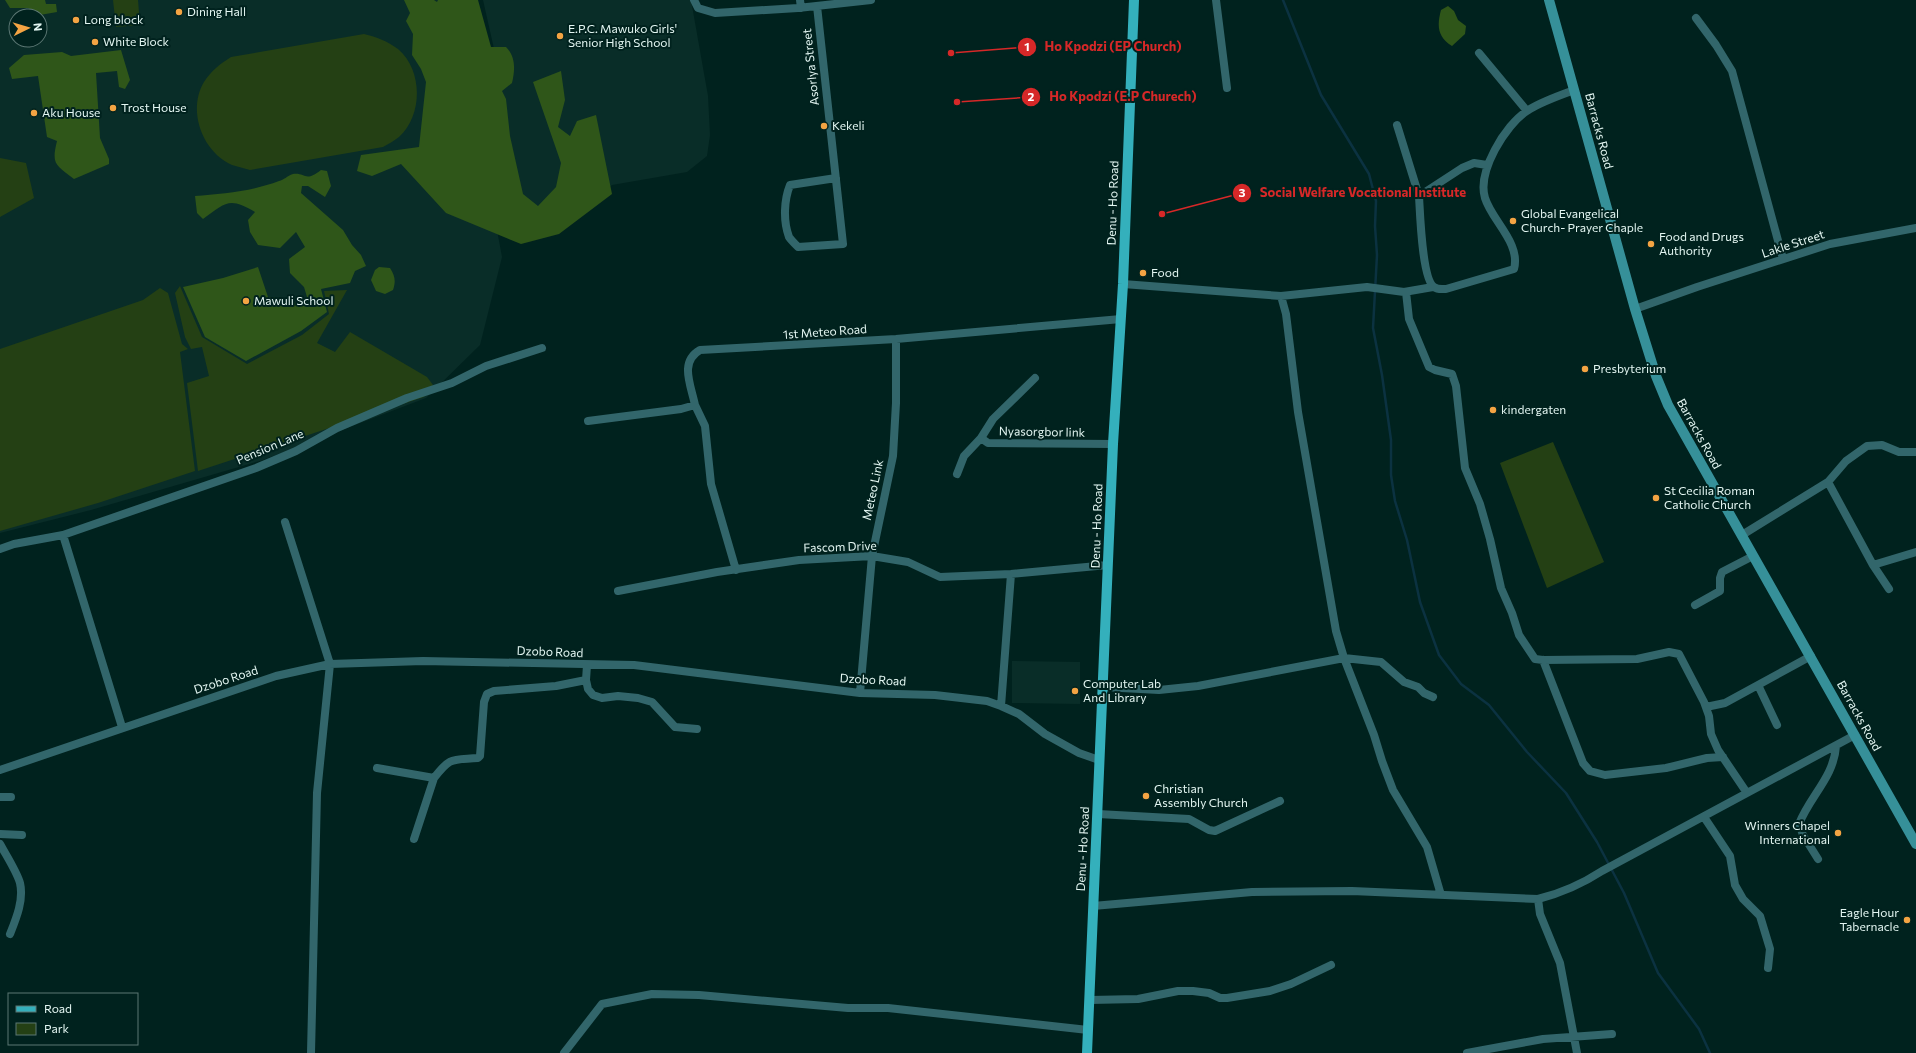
<svg xmlns="http://www.w3.org/2000/svg" width="1916" height="1053" font-family="Commissioner,sans-serif">
	<style>
		.built { fill: #092d28; fill-rule: evenodd }
		.green { fill: #244014 }
		.forest { fill: #2f5619 }
		.lines { fill: none; stroke-linecap: round; stroke-linejoin: round }
		.stream { stroke: #0b3241; stroke-width: 2.5 }
		.street { stroke: #32666b; stroke-width: 8 }
		.secondary { stroke: #369099; stroke-width: 10 }
		.primary { stroke: #34b0bc; stroke-width: 10 }
		.poi-dot { fill: #f4a443; stroke: #00221e; stroke-width: 1.5 }
		.labels { text-anchor: middle; stroke-width: 4; stroke-linejoin: round; paint-order: stroke }
		.poi-label { font-size: 12px; fill: #e3f6f2; stroke: #00221e; text-anchor: start }
		.street-label { font-size: 12px; fill: #e3f6f2; stroke: #00221e }
		.leader { fill: none; stroke: #d62828; stroke-width: 1.5 }
		.callout-dot { fill: #d62828; stroke: #00221e; stroke-width: 1.5 }
		.mark-label { font-size: 12px; text-anchor: middle; font-weight: bold; fill: #fff }
		.callout-label { font-size: 13px; text-anchor: middle; font-weight: bold; fill: #d62828; stroke: #00221e; stroke-width: 4; stroke-linejoin: round; paint-order: stroke }
	</style>
	<rect width="100%" height="100%" fill="#00221e"/>
	<path class="built" d="M 0,0 L 454,0 L 502,257 L 480,345 L 426,398 L 263,460 L 91,510 L 0,533 ZM 16,16 L 40,16 L 40,40 L 16,40 Z
		M 483,0 L 691,0 L 708,96 L 710,135 L 707,156 L 687,172 L 612,185 L 574,215 L 551,215 L 521,201 L 494,87 L 497,62 Z
		M 1012,661 L 1080,662 L 1080,704 L 1012,703 Z"/>
	<path class="green" d="M 113,0 L 138,0 L 140,25 L 116,27 Z
		M 364,34 C 377,37 387,41 398,49 C 423,70 423,115 399,137 C 394,141 388,144 383,147 L 250,170 C 244,168 238,167 232,165 C 202,152 187,110 204,82 C 211,71 220,64 231,57 Z
		M 0,158 L 26,163 L 34,198 L 0,217 Z
		M 180,286 L 202,337 L 247,364 L 302,335 L 329,314 L 324,291 L 347,290 L 317,343 L 335,352 L 350,332 L 427,377 L 433,385 L 424,397 L 198,471 L 187,383 L 209,376 L 202,347 L 191,349 L 185,337 L 175,293 Z
		M 160,288 L 168,293 L 182,344 L 188,349 L 180,352 L 195,471 L 98,503 L 0,531 L 0,349 L 143,300 Z
		M 1553,442 L 1604,562 L 1547,588 L 1500,463 Z"/>
	<path class="forest" d="M 5,0 L 45,0 L 46,4 L 56,4 L 57,12 L 40,15 L 28,8 L 10,8 Z
		M 404,0 L 434,0 L 437,2 L 438,0 L 478,0 L 491,47 L 506,47 C 516,57 515,70 512,83 L 502,91 L 506,99 L 510,136 L 523,194 L 538,206 L 556,187 L 561,163 L 533,82 L 561,71 L 565,100 L 558,127 L 570,136 L 577,121 L 596,115 L 612,194 L 559,234 L 521,244 L 446,213 L 401,164 L 372,176 L 357,171 L 361,155 L 419,147 L 426,82 L 421,69 L 412,55 L 413,34 L 406,21 L 410,13 Z
		M 1448,6 L 1454,11 L 1458,20 L 1466,26 L 1465,34 L 1452,46 C 1437,37 1437,25 1441,10 Z
		M 121,50 L 130,80 L 125,89 L 119,87 L 117,71 L 96,73 L 100,138 L 109,159 L 109,164 L 74,179 C 56,165 51,165 57,141 L 47,137 L 38,76 L 12,79 L 9,68 L 24,55 L 62,52 L 71,56 Z
		M 321,170 L 327,171 L 331,186 L 325,197 L 308,186 L 302,186 L 301,193 L 343,230 L 352,245 L 361,255 L 366,266 L 355,271 L 350,283 L 321,289 L 327,312 L 301,331 L 246,361 L 205,337 L 183,287 L 223,278 L 258,267 L 268,297 L 281,298 L 296,303 L 307,297 L 304,287 L 290,273 L 289,259 L 305,247 L 296,232 L 280,248 L 258,245 L 250,232 L 248,220 L 255,212 C 229,196 225,203 203,219 L 197,213 L 195,196 C 222,194 253,191 279,181 C 284,180 287,176 293,174 C 305,172 305,183 321,170 Z
		M 379,267 L 390,268 C 395,276 396,281 393,290 L 385,294 L 376,291 L 371,280 L 375,270 Z"/>
	<g class="lines">
		<path class="stream" d="M 1283,0 L 1321,95 L 1369,174 L 1376,201 L 1375,226 L 1377,255 L 1373,328 L 1382,375 L 1391,440 L 1391,475 L 1395,501 L 1407,540 L 1420,602 L 1439,655 L 1461,684 L 1489,705 L 1527,752 L 1566,793 L 1597,842 L 1624,893 L 1658,973 L 1699,1029 L 1710,1053"/>
		<path class="street" d="M 694,0 L 698,8 L 715,13 L 798,8 L 871,0
			M 800,0 L 801,8
			M 1216,0 L 1227,88
			M 817,6 L 843,244 L 798,247 C 795,244 791,240 789,237 C 783,221 784,200 790,185 L 836,178
			M 1696,18 L 1716,45 L 1732,71 L 1783,259
			M 1479,53 L 1527,111
			M 1397,125 L 1419,196
			M 1487,165 L 1474,163 L 1462,168 L 1419,196 C 1420,212 1422,279 1434,287 C 1438,290 1442,289 1446,289 L 1514,269 C 1521,243 1492,221 1485,198 C 1477,172 1505,125 1527,111 C 1540,102 1559,96 1574,90
			M 1123,284 L 1281,296 L 1286,314 L 1298,412 L 1336,631 L 1344,658 L 1374,735 L 1382,761 L 1393,790 L 1427,847 L 1441,895
			M 1406,292 L 1409,319 L 1429,367 L 1435,370 L 1452,374 L 1456,386 L 1465,468 L 1480,504 L 1490,539 L 1501,588 L 1512,613 L 1519,635 L 1535,659 L 1543,660 L 1637,659 L 1669,652 L 1679,654 L 1704,702 L 1709,716 L 1711,734 L 1718,750 L 1747,793
			M 1281,296 L 1367,287 L 1404,292 L 1433,287
			M 1635,309 L 1697,287 L 1830,244 L 1916,228
			M 1035,378 L 993,419 L 981,438 L 988,443 L 1113,444
			M 695,405 L 705,426 L 711,484 L 736,570
			M 588,421 L 681,409 L 695,405 C 691,385 679,362 700,350 L 896,339 L 1121,319
			M 957,474 L 964,456 L 981,438
			M 1828,482 L 1873,565 L 1889,589
			M 285,522 L 330,664 L 317,793 L 311,1053
			M 63,535 L 122,727
			M 1742,535 L 1828,482 L 1846,461 L 1867,446 L 1882,445 L 1899,452 L 1916,452
			M 0,549 L 14,544 L 63,535 L 256,468 L 296,451 L 337,428 L 407,398 L 452,383 L 486,366 L 542,348
			M 1873,565 L 1916,552
			M 618,591 L 717,572 L 799,560 L 872,556 L 908,562 L 940,577 L 1011,574 L 1108,565
			M 1695,605 L 1720,591 L 1720,578 L 1722,572 L 1753,556
			M 1543,660 L 1583,763 L 1590,771 L 1605,775 L 1666,768 L 1707,758 L 1723,757
			M 587,665 L 586,680 L 588,689 L 593,695 L 602,698 L 618,696 L 638,698 L 652,702 L 675,727 L 697,729
			M 1758,685 L 1777,725
			M 1103,687 L 1159,690 L 1198,686 L 1344,658 L 1381,662 L 1404,682 L 1418,687 L 1424,693 L 1433,697
			M 860,693 L 872,556 L 893,456 L 896,403 L 896,339
			M 1001,706 L 1011,574
			M 1706,707 L 1725,703 L 1811,656
			M 377,768 L 434,778 C 451,756 452,760 478,758 L 480,756 L 484,702 L 487,694 L 494,691 L 556,686 L 586,680
			M 0,770 L 276,676 L 330,664 L 423,661 L 634,665 L 860,693 L 935,695 L 987,701 L 1001,706 L 1019,714 L 1045,734 L 1079,753 L 1099,760
			M 0,797 L 11,797
			M 1098,814 L 1189,819 L 1209,830 L 1215,831 L 1280,801
			M 1704,817 L 1730,856 L 1735,885 L 1743,899 L 1760,916 L 1770,949 L 1768,968
			M 0,834 L 22,835
			M 414,839 L 434,778
			M 0,844 C 6,855 17,872 20,883 C 24,900 16,919 10,934
			M 1818,859 L 1803,835 L 1799,824 C 1810,796 1834,777 1836,746
			M 1538,899 L 1540,914 L 1560,963 L 1577,1053
			M 1093,906 L 1252,892 L 1352,891 L 1538,899 C 1562,893 1582,884 1602,871 L 1855,735
			M 1090,1000 L 1138,999 L 1178,991 L 1193,991 L 1209,993 L 1220,998 L 1227,998 L 1270,991 L 1291,984 L 1331,965
			M 564,1053 L 602,1004 L 652,994 L 699,995 L 848,1008 L 888,1008 L 1088,1030
			M 1467,1053 L 1543,1039 L 1612,1034"/>
		<path class="secondary" d="M 1549,0 L 1635,309 L 1656,376 L 1668,405 L 1916,844"/>
		<path class="primary" d="M 1087,1053 L 1113,444 L 1123,284 L 1134,0"/>
	</g>
	<g class="poi-dot">
		<circle cx="179" cy="12" r="4"/>
		<circle cx="76" cy="20" r="4"/>
		<circle cx="560" cy="36" r="4"/>
		<circle cx="95" cy="42" r="4"/>
		<circle cx="113" cy="108" r="4"/>
		<circle cx="34" cy="113" r="4"/>
		<circle cx="824" cy="126" r="4"/>
		<circle cx="1513" cy="221" r="4"/>
		<circle cx="1651" cy="244" r="4"/>
		<circle cx="1143" cy="273" r="4"/>
		<circle cx="246" cy="301" r="4"/>
		<circle cx="1585" cy="369" r="4"/>
		<circle cx="1493" cy="410" r="4"/>
		<circle cx="1656" cy="498" r="4"/>
		<circle cx="1075" cy="691" r="4"/>
		<circle cx="1146" cy="796" r="4"/>
		<circle cx="1838" cy="833" r="4"/>
		<circle cx="1907" cy="920" r="4"/>
	</g>
	<g class="labels">
		<g class="poi-label">
			<text x="187" y="16">Dining Hall</text>
			<text x="84" y="24">Long block</text>
			<text x="568" y="33">E.P.C. Mawuko Girls'<tspan x="568" dy="14">Senior High School</tspan></text>
			<text x="103" y="46">White Block</text>
			<text x="121" y="112">Trost House</text>
			<text x="42" y="117">Aku House</text>
			<text x="832" y="130">Kekeli</text>
			<text x="1521" y="218">Global Evangelical<tspan x="1521" dy="14">Church- Prayer Chaple</tspan></text>
			<text x="1659" y="241">Food and Drugs<tspan x="1659" dy="14">Authority</tspan></text>
			<text x="1151" y="277">Food</text>
			<text x="254" y="305">Mawuli School</text>
			<text x="1593" y="373">Presbyterium</text>
			<text x="1501" y="414">kindergaten</text>
			<text x="1664" y="495">St Cecilia Roman<tspan x="1664" dy="14">Catholic Church</tspan></text>
			<text x="1083" y="688">Computer Lab<tspan x="1083" dy="14">And Library</tspan></text>
			<text x="1154" y="793">Christian<tspan x="1154" dy="14">Assembly Church</tspan></text>
			<text x="1830" y="830" text-anchor="end">Winners Chapel<tspan x="1830" dy="14">International</tspan></text>
			<text x="1899" y="917" text-anchor="end">Eagle Hour<tspan x="1899" dy="14">Tabernacle</tspan></text>
		</g>
		<g class="street-label">
			<text transform="translate(811 67) rotate(-96)" y="4">Asorlya Street</text>
			<text transform="translate(1599 131) rotate(75)" y="4">Barracks Road</text>
			<text transform="translate(1113 203) rotate(-88)" y="4">Denu - Ho Road</text>
			<text transform="translate(1793 244) rotate(-18)" y="4">Lakle Street</text>
			<text transform="translate(825 332) rotate(-4)" y="4">1st Meteo Road</text>
			<text transform="translate(1042 432) rotate(1)" y="4">Nyasorgbor link</text>
			<text transform="translate(1699 434) rotate(61)" y="4">Barracks Road</text>
			<text transform="translate(270 447) rotate(-23)" y="4">Pension Lane</text>
			<text transform="translate(873 490) rotate(-78)" y="4">Meteo Link</text>
			<text transform="translate(1097 526) rotate(-88)" y="4">Denu - Ho Road</text>
			<text transform="translate(840 547) rotate(-2)" y="4">Fascom Drive</text>
			<text transform="translate(550 652) rotate(2)" y="4">Dzobo Road</text>
			<text transform="translate(226 680) rotate(-18)" y="4">Dzobo Road</text>
			<text transform="translate(873 680) rotate(3)" y="4">Dzobo Road</text>
			<text transform="translate(1859 716) rotate(61)" y="4">Barracks Road</text>
			<text transform="translate(1083 849) rotate(-87)" y="4">Denu - Ho Road</text>
		</g>
	</g>
	<path class="leader" d="M951 53L1027 47M957 102L1031 97M1162 214L1242 193"/>
	<g class="callout-dot">
		<circle cx="951" cy="53" r="4"/>
		<circle cx="957" cy="102" r="4"/>
		<circle cx="1162" cy="214" r="4"/>
		<circle cx="1027" cy="47" r="10"/>
		<circle cx="1031" cy="97" r="10"/>
		<circle cx="1242" cy="193" r="10"/>
	</g>
	<g class="mark-label">
		<text x="1027" y="51">1</text>
		<text x="1031" y="101">2</text>
		<text x="1242" y="197">3</text>
	</g>
	<g class="callout-label">
		<text x="1113" y="51">Ho Kpodzi (EP Church)</text>
		<text x="1123" y="101">Ho Kpodzi (E.P Churech)</text>
		<text x="1363" y="197">Social Welfare Vocational Institute</text>
	</g>
	<rect x="8" y="993" width="130" height="52" fill="#00221e" stroke="#5b7773"/>
	<rect x="16" y="1006" width="20" height="6" fill="#34b0bc" stroke="#5b7773"/>
	<text x="44" y="1013" font-size="12" fill="#e3f6f2">Road</text>
	<rect x="16" y="1023" width="20" height="12" fill="#244014" stroke="#5b7773"/>
	<text x="44" y="1033" font-size="12" fill="#e3f6f2">Park</text>
	<g transform="translate(28 28) rotate(85)"><circle r="19" fill="#00221e" stroke="#5b7773"/>
	<path d="M0-3L7 15L0 10L-7 15Z" fill="#f4a443"/>
	<text y="-6" font-size="11" font-weight="bold" text-anchor="middle" fill="#e3f6f2">N</text>
	</g>
</svg>
